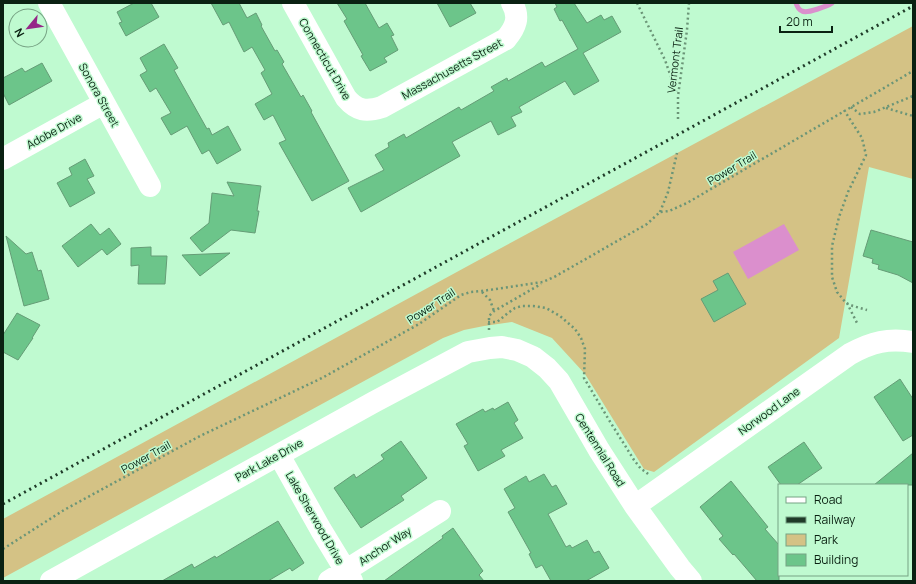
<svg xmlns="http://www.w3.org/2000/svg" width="916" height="584" font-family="Manrope,sans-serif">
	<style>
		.green { fill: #d4c285 }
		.water { fill: #db8fcd }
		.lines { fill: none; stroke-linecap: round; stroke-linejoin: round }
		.stream { stroke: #db8fcd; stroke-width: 5 }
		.building { fill: #6cc58a; stroke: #659c76 }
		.path { stroke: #6b9577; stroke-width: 2.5; stroke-dasharray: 2 3; stroke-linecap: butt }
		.minor { stroke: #fff; stroke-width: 22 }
		.rail { stroke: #1f3a28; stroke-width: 3; stroke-dasharray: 2 4; stroke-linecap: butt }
		.labels { text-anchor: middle; stroke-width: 3; stroke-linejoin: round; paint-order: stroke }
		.street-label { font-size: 11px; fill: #0a2112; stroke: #bffad0 }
	</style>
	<rect width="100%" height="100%" fill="#bffad0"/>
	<path class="green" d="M 913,26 L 913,179 L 869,167 L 839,338 L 654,472 L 644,469 L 585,374 L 552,338 L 512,322 L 484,326 L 464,330 L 443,338 L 3,578 L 3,519 L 477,261 Z"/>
	<path class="water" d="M 784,224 L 799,250 L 748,279 L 733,252 Z"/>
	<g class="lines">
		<path class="stream" d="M 796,3 C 797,6 799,10 802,11 C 807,14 827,6 832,3"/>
	</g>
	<path class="building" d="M 134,3 L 151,3 L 159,17 L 126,36 L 119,23 L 122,22 L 117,12 Z
		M 211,3 L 239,3 L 247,18 L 256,13 L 262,25 L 261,26 L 275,51 L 277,50 L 284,62 L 282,64 L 301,97 L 303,95 L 312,111 L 311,112 L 349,181 L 312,201 L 279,143 L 286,140 L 273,115 L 264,120 L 255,104 L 272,94 L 261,73 L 265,70 L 252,47 L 244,52 L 229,22 L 223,25 Z
		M 337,3 L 365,3 L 379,28 L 387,23 L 394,35 L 391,36 L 398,50 L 384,58 L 387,62 L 370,71 L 361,56 L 363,55 L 344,21 L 347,19 Z
		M 437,3 L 470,3 L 476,13 L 450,27 Z
		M 555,3 L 574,3 L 587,23 L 601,15 L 604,20 L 612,16 L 621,32 L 583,53 L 599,81 L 574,95 L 565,81 L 519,107 L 522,112 L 511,117 L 516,126 L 498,135 L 491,121 L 452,142 L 460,156 L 361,212 L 348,188 L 384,170 L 375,155 L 389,147 L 388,143 L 404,134 L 406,138 L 459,107 L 461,110 L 494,91 L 491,87 L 507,78 L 508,81 L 542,62 L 545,67 L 578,49 L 562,20 L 560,21 L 554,9 L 557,7 Z
		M 164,44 L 178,68 L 174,70 L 207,129 L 209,128 L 212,135 L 228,126 L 241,150 L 217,164 L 209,150 L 202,154 L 187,126 L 171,135 L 161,118 L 171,113 L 156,88 L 150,92 L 140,75 L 147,71 L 140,58 Z
		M 42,63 L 52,81 L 9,105 L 3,93 L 3,78 L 22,68 L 25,72 Z
		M 85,159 L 94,176 L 87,179 L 95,193 L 70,207 L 57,183 L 72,175 L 69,168 Z
		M 227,182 L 261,186 L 257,211 L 259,211 L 255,233 L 231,230 L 202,252 L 190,238 L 209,223 L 212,193 L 234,196 Z
		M 91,224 L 100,235 L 109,228 L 121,244 L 107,255 L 102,249 L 78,267 L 62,246 Z
		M 871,230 L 913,242 L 913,283 L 898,275 L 878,269 L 879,265 L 872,263 L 873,259 L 863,256 Z
		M 6,236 L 26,254 L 32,252 L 38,271 L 41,270 L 49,299 L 24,306 Z
		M 151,247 L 151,256 L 167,256 L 165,284 L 138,284 L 139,265 L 131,266 L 131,248 Z
		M 230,253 L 200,276 L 182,255 Z
		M 728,273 L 746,304 L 714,322 L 701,299 L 718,290 L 713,281 Z
		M 17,313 L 40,325 L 32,338 L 33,338 L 18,360 L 3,352 L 3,335 Z
		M 900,379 L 913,399 L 913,435 L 903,441 L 874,397 Z
		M 508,402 L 518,420 L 514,423 L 523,438 L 501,450 L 505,456 L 478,471 L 464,446 L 468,444 L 456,424 L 483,409 L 485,412 L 493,408 L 494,410 Z
		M 401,441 L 427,478 L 401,496 L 404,500 L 361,528 L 334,488 L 354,474 L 356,478 L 384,459 L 381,455 Z
		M 804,442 L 822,468 L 797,485 L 781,485 L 768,467 Z
		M 913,453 L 913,485 L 874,485 Z
		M 544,474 L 552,487 L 556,485 L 567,504 L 548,514 L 566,547 L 570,545 L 572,548 L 587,540 L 594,553 L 599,551 L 609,568 L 586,581 L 551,581 L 542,565 L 536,568 L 529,554 L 531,553 L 508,512 L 515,508 L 504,489 L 526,476 L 529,482 Z
		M 731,481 L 768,527 L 765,529 L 779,545 L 779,581 L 757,581 L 734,554 L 733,555 L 719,539 L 723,536 L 700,507 Z
		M 278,521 L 304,563 L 292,571 L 290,568 L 268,581 L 162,581 L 192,564 L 194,568 L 215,556 L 216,558 Z
		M 453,528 L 483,571 L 479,575 L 484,581 L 384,581 L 443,538 L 442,536 Z"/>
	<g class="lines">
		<path class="path" d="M 637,3 L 665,60 L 677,94
			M 851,107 L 860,114 L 874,112 L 913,96
			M 886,108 L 913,116
			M 844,110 L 862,138 L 866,155 L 848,192 L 839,217 L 832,246 L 832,277 L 837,292 L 846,303 L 853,306 L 867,310
			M 678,119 L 678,96 L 687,30 L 689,3
			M 660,212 L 668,192 L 677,153
			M 482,292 L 490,300 L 494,311
			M 847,303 L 857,323
			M 488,322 L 497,322 L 508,313 L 515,308 L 522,306 L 533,306 L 546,308 L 560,316 L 575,329 L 581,338 L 585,349 L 584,378 L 609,420 L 634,460 L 641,469 L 646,472 L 648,474
			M 489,330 L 489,316 L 494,311 L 541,284
			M 3,549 L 64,510 L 200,436 L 322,378 L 419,324 L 461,295 L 471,292 L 482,291 L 543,282 L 556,276 L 647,224 L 660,212 L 669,211 L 687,203 L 913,71"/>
		<path class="minor" d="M 49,3 L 150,186
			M 293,3 L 346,98 C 357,111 366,112 382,107 L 506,39 C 516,27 520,17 512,3
			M 3,159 L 104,103
			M 279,455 L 321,530 L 352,581
			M 635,506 L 850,354 C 872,342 888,338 913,342
			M 51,581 L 374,402 L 468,352 L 490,348 L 502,347 L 517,350 L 533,357 L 547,368 L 559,381 L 599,450 L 635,506 L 680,568 L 691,581
			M 329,581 L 440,511"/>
		<path class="rail" d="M 3,504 L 913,6"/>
	</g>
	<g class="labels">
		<g class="street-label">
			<text transform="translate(325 59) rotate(60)" y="4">Connecticut Drive</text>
			<text transform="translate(675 60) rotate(-83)" y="4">Vermont Trail</text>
			<text transform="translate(452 69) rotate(-29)" y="4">Massachusetts Street</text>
			<text transform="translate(99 95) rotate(61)" y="4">Sonora Street</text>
			<text transform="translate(54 131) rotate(-29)" y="4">Adobe Drive</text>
			<text transform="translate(732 168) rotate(-31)" y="4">Power Trail</text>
			<text transform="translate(431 306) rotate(-33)" y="4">Power Trail</text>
			<text transform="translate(769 411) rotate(-36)" y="4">Norwood Lane</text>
			<text transform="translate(600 450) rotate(58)" y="4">Centennial Road</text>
			<text transform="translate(146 457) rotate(-29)" y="4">Power Trail</text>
			<text transform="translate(269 460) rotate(-29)" y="4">Park Lake Drive</text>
			<text transform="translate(315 518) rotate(60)" y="4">Lake Sherwood Drive</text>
			<text transform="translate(385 546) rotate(-33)" y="4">Anchor Way</text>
		</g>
	</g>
	<rect width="916" height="584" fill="none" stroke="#0a2112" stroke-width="8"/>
	<rect x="778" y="484" width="130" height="92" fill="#bffad0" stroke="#77a384"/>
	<rect x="786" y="497" width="20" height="6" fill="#ffffff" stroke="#77a384"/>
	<text x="814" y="504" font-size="12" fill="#0a2112">Road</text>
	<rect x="786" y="517" width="20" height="6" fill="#1f3a28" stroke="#77a384"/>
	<text x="814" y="524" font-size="12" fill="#0a2112">Railway</text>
	<rect x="786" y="534" width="20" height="12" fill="#d4c285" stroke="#77a384"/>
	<text x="814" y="544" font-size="12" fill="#0a2112">Park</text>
	<rect x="786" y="554" width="20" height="12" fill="#6cc58a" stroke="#77a384"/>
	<text x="814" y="564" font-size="12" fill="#0a2112">Building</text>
	<g transform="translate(28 28) rotate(241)"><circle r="19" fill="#bffad0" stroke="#77a384"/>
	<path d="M0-3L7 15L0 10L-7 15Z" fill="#952788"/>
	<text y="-6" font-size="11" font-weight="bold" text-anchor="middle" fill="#0a2112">N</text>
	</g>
	<path d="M780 26v6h52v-6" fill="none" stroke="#0a2112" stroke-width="2"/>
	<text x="786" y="26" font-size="12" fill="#0a2112" stroke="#bffad0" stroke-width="3" paint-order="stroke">20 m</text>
</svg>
